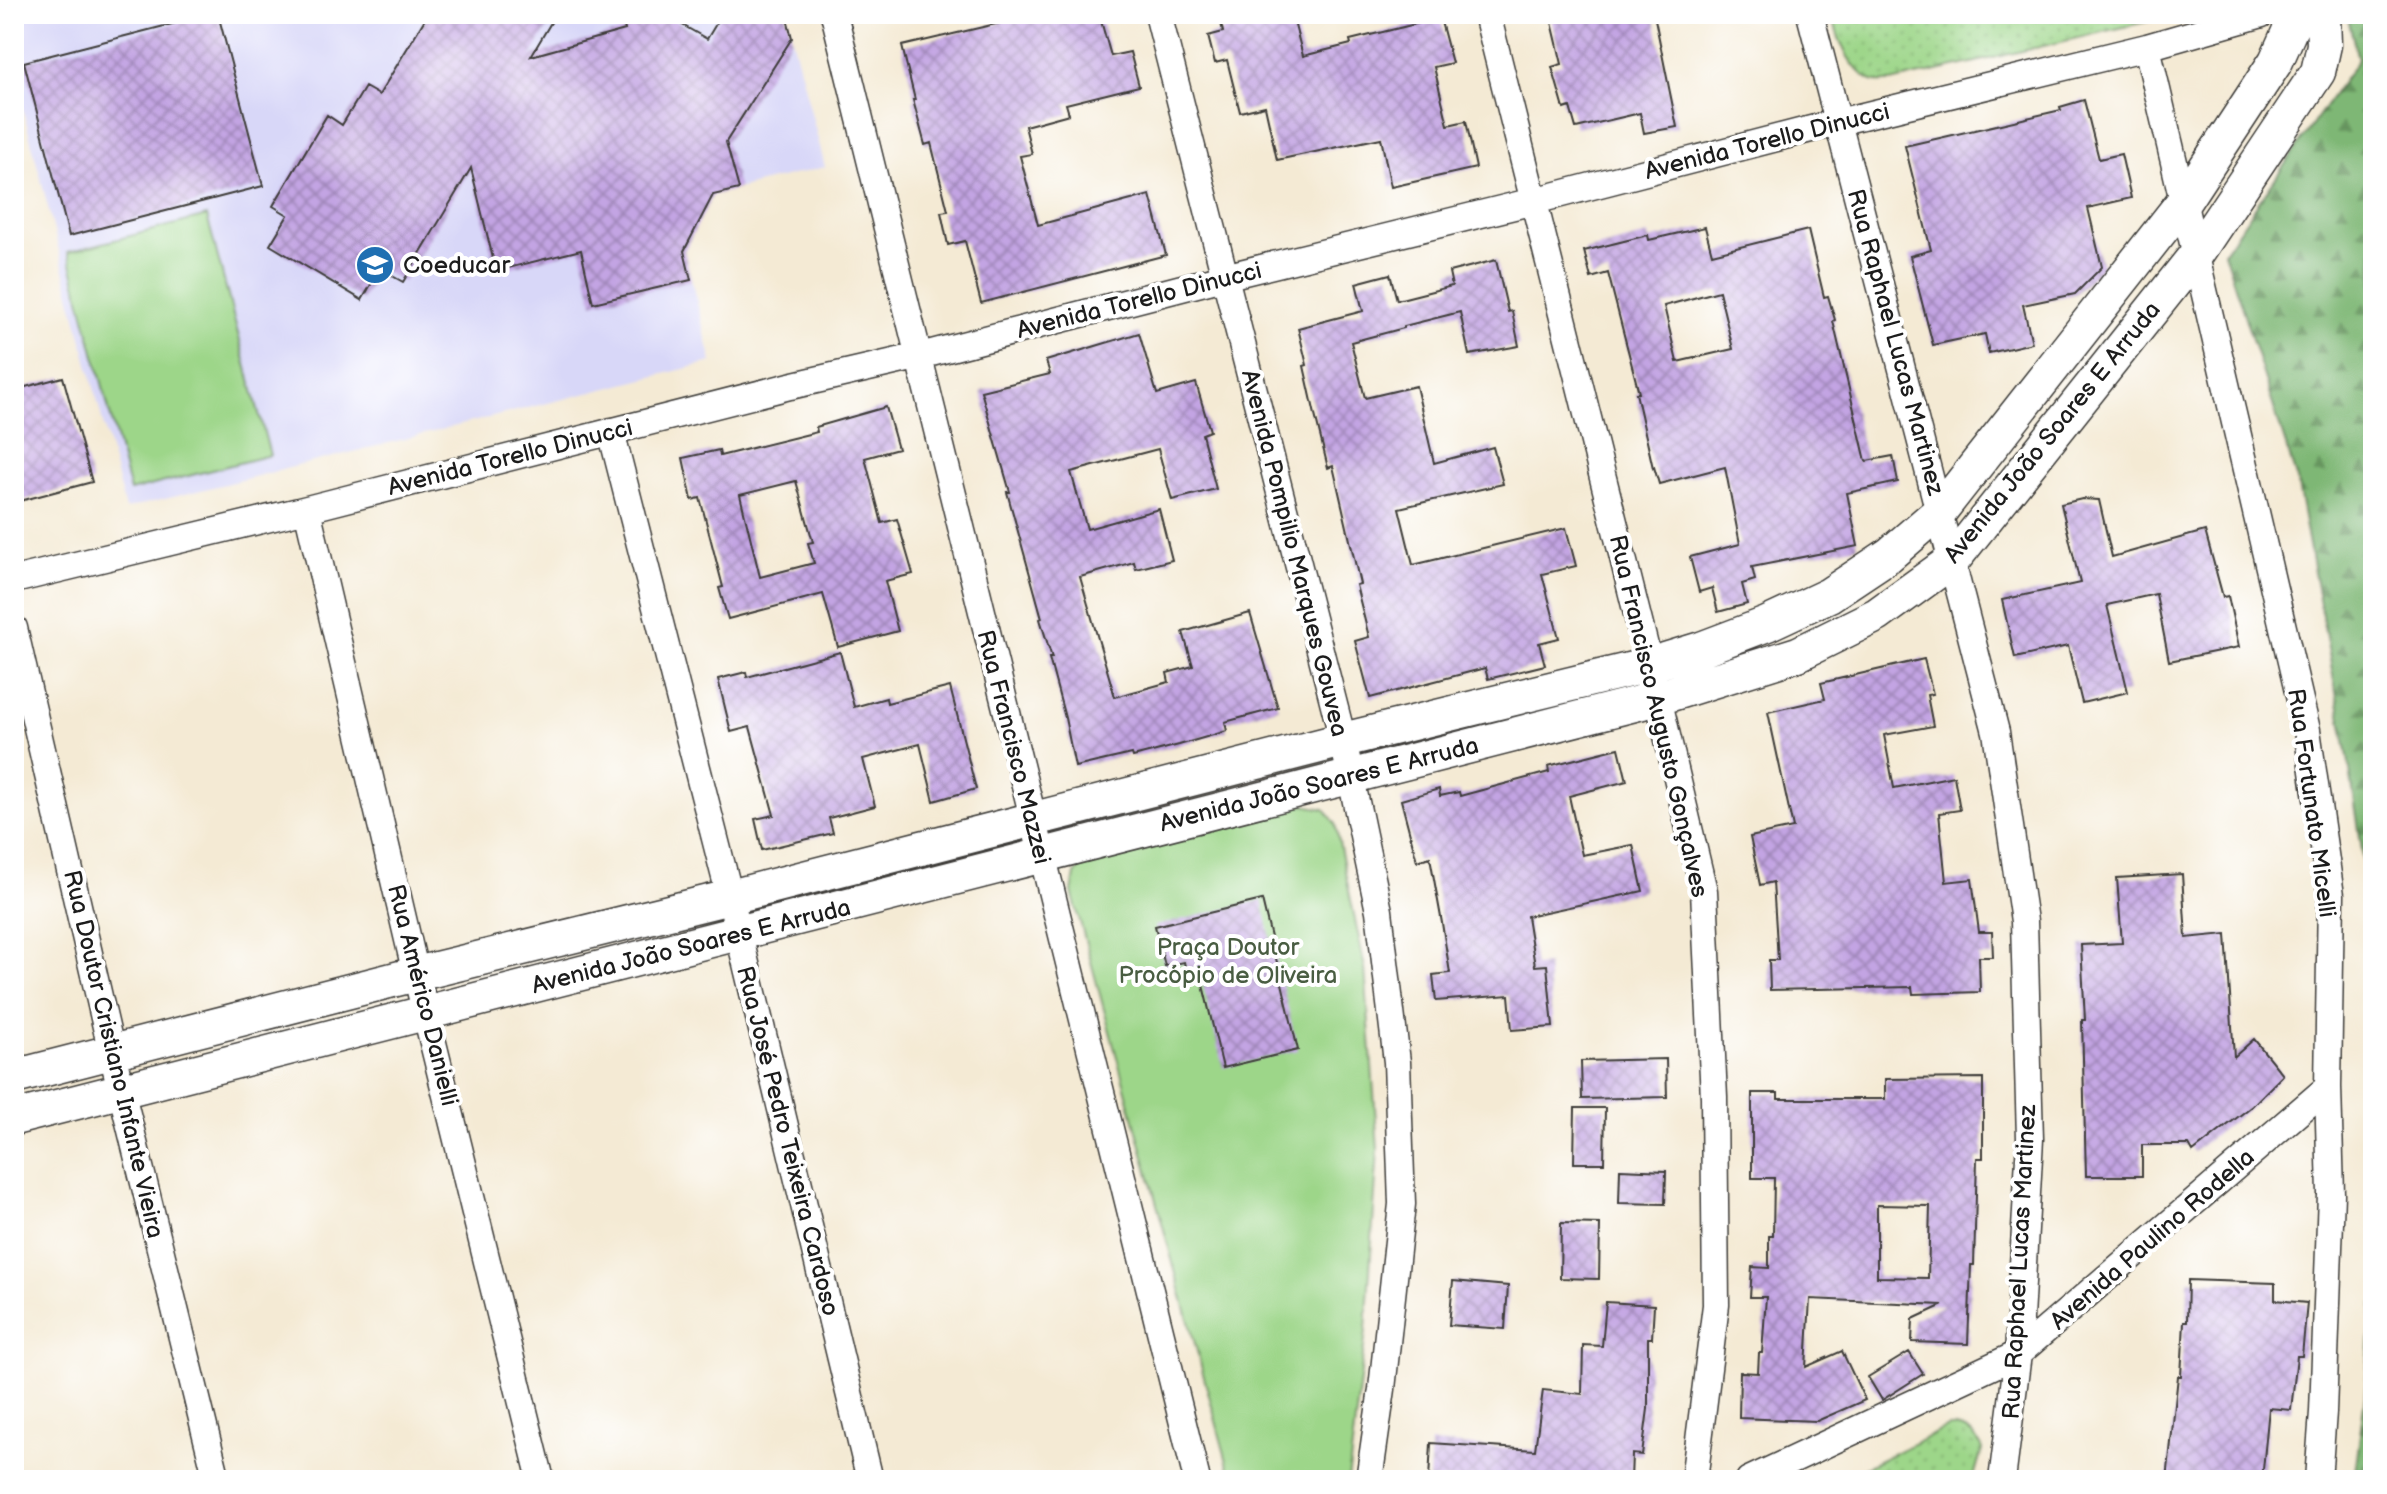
<svg xmlns="http://www.w3.org/2000/svg" width="2387" height="1494" font-family="'Balsamiq Sans',sans-serif">
	<style>
		.built { fill: #d8d7f8 }
		.grass { fill: url(#grass-dots); stroke: #5c7952; stroke-width: 2 }
		.forest { fill: url(#forest-firs); stroke: #4d6a48; stroke-width: 2 }
		.park { fill: #9dd689; stroke: #5c7952; stroke-width: 2 }
		.building { fill: url(#building-cross-hatch); fill-rule: evenodd }
		.lines { fill: none; stroke-linecap: round; stroke-linejoin: round }
		.minor-casing { stroke: #3c3b38; stroke-width: 29 }
		.tertiary-casing { stroke: #3c3b38; stroke-width: 37 }
		.minor { stroke: #fff; stroke-width: 26 }
		.tertiary { stroke: #fff; stroke-width: 34 }
		.labels { text-anchor: middle; stroke-width: 8; stroke-linejoin: round; paint-order: stroke }
		.street-label { font-size: 24px; fill: #1c1c1c; stroke: #fff }
		.poi-label { font-size: 24px; fill: #1c1c1c; stroke: #fff; text-anchor: start }
		.park-label { font-size: 24px; fill: #495d42; stroke: #fff }
	</style>
	<defs>
		<pattern id="grass-dots" width="8" height="8" patternUnits="userSpaceOnUse" patternTransform="scale(2)"><rect width="8" height="8" fill="#9dd689"/><path d="M2 2h.1M6 6h.1" fill="none" stroke="#87b776" stroke-width="1.8" stroke-linecap="round"/></pattern>
		<pattern id="forest-firs" width="22" height="20" patternUnits="userSpaceOnUse" patternTransform="scale(2)"><rect width="22" height="20" fill="#7eb775"/><path d="M5 1l3.5 6h-7zM16 11l3.5 6h-7z" fill="#66945f"/></pattern>
		<pattern id="building-cross-hatch" width="8" height="8" patternUnits="userSpaceOnUse" patternTransform="scale(2)"><rect width="8" height="8" fill="#c3a4e3"/><path d="M0 0l8 8M0 8l8-8" fill="none" stroke="#9e85b7"/></pattern>
	</defs>
	<rect width="100%" height="100%" fill="#fff"/>
	<filter id="ink" filterUnits="userSpaceOnUse"><feTurbulence type="fractalNoise" baseFrequency=".0125" numOctaves="2"/><feDisplacementMap in="SourceGraphic" scale="16" xChannelSelector="R" yChannelSelector="G"/><feConvolveMatrix kernelMatrix="1 2 1 2 8 2 1 2 1" color-interpolation-filters="sRGB"/></filter>
	<filter id="wash" filterUnits="userSpaceOnUse"><feTurbulence type="fractalNoise" baseFrequency=".006" numOctaves="4" result="noise"/><feDisplacementMap in="SourceGraphic" scale="32" xChannelSelector="R" yChannelSelector="G"/><feGaussianBlur stdDeviation="1.8" result="paint"/><feColorMatrix in="noise" values="0 0 0 0 0 0 0 0 0 0 0 0 0 0 0 0 0 1.4 0 .05"/><feComposite in="paint" operator="in"/></filter>
	<g filter="url(#wash)">
		<rect width="100%" height="100%" fill="#f4ead4"/>
		<path class="built" d="M 14,14 L 786,14 L 825,167 L 712,195 L 684,251 L 712,362 L 125,509 L 14,74 Z"/>
		<path class="grass" d="M 1832,14 L 2179,14 L 1891,82 C 1885,82 1877,83 1872,81 C 1849,70 1837,37 1832,14 Z
			M 1948,1427 C 1965,1426 1976,1434 1982,1450 L 1973,1480 L 1839,1480 Z"/>
		<path class="forest" d="M 2347,14 L 2373,14 L 2373,923 L 2348,757 L 2297,480 L 2224,252 L 2358,59 Z
			M 2373,1302 L 2373,1480 L 2354,1480 L 2365,1397 Z"/>
		<path class="park" d="M 207,216 L 270,455 L 130,491 L 68,252 Z
			M 1304,805 L 1325,809 L 1335,823 L 1365,968 L 1378,1149 L 1366,1330 L 1348,1480 L 1232,1480 L 1072,892 L 1075,875 L 1085,860 Z"/>
		<g id="blocks">
			<path class="building" d="M 211,14 L 218,14 L 263,186 L 69,236 L 24,62 Z
				M 428,14 L 556,14 L 531,56 L 625,30 L 621,14 L 663,14 L 707,39 L 722,14 L 786,14 L 792,38 L 726,142 L 739,189 L 713,195 L 684,251 L 691,280 L 593,303 L 581,250 L 496,271 L 471,168 L 403,282 L 380,269 L 362,300 L 270,245 L 288,215 L 273,206 L 327,115 L 342,125 L 365,87 L 379,95 Z
				M 998,14 L 1099,14 L 1111,56 L 1130,52 L 1139,86 L 1066,104 L 1069,114 L 1025,126 L 1032,154 L 1020,156 L 1038,225 L 1150,195 L 1166,255 L 981,303 L 965,241 L 948,245 L 941,212 L 948,211 L 931,143 L 925,145 L 913,100 L 915,100 L 902,46 L 1000,23 Z
				M 1219,14 L 1292,14 L 1303,56 L 1351,44 L 1350,40 L 1440,18 L 1452,63 L 1434,67 L 1448,125 L 1466,121 L 1476,168 L 1391,187 L 1381,138 L 1277,160 L 1265,106 L 1240,112 L 1227,60 L 1215,63 L 1208,36 L 1223,32 Z
				M 1550,14 L 1654,14 L 1677,127 L 1644,133 L 1640,113 L 1576,128 L 1570,107 L 1564,109 L 1552,67 L 1562,64 Z
				M 2084,100 L 2099,159 L 2121,154 L 2131,198 L 2088,208 L 2102,267 L 2075,294 L 2023,305 L 2032,343 L 1989,353 L 1985,334 L 1933,345 L 1910,256 L 1931,250 L 1905,146 L 2061,110 L 2060,107 Z
				M 1705,227 L 1712,254 L 1808,230 L 1824,297 L 1828,296 L 1835,320 L 1833,321 L 1866,461 L 1893,456 L 1898,482 L 1847,493 L 1858,546 L 1752,567 L 1755,580 L 1742,584 L 1747,604 L 1718,612 L 1712,588 L 1699,592 L 1690,557 L 1740,544 L 1725,467 L 1659,484 L 1654,467 L 1653,468 L 1636,393 L 1639,393 L 1608,273 L 1591,278 L 1584,251 L 1648,235 L 1649,240 ZM 1719,291 L 1733,349 L 1677,362 L 1664,306 Z
				M 1496,260 L 1508,312 L 1512,311 L 1519,346 L 1469,355 L 1460,312 L 1404,326 L 1404,328 L 1351,342 L 1365,398 L 1416,386 L 1434,463 L 1493,447 L 1503,484 L 1399,508 L 1413,565 L 1566,528 L 1576,566 L 1542,574 L 1559,638 L 1539,643 L 1545,665 L 1488,679 L 1485,668 L 1370,698 L 1355,641 L 1369,637 L 1356,585 L 1360,584 L 1333,466 L 1328,468 L 1315,415 L 1304,366 L 1307,365 L 1298,328 L 1363,311 L 1356,283 L 1390,274 L 1397,300 L 1452,286 L 1449,272 Z
				M 1139,333 L 1157,394 L 1196,383 L 1210,431 L 1202,434 L 1216,489 L 1172,500 L 1158,449 L 1071,472 L 1087,529 L 1159,509 L 1172,560 L 1136,569 L 1134,562 L 1080,577 L 1115,697 L 1169,682 L 1167,673 L 1193,666 L 1183,632 L 1250,613 L 1278,708 L 1225,722 L 1227,731 L 1179,745 L 1133,757 L 1132,754 L 1075,767 L 1065,718 L 1049,658 L 1052,658 L 1040,619 L 1042,618 L 1007,492 L 1010,492 L 981,391 L 1050,374 L 1046,361 Z
				M 63,377 L 92,482 L 20,501 L 14,480 L 14,390 Z
				M 886,407 L 898,449 L 865,458 L 882,523 L 897,519 L 913,574 L 885,581 L 898,631 L 838,647 L 823,594 L 728,619 L 719,588 L 723,587 L 700,498 L 692,500 L 683,458 L 719,450 L 720,456 L 817,432 L 816,427 ZM 796,481 L 813,542 L 808,543 L 814,563 L 760,577 L 740,495 Z
				M 2082,499 L 2099,500 L 2112,557 L 2205,531 L 2223,597 L 2228,596 L 2239,647 L 2169,661 L 2156,594 L 2107,605 L 2128,692 L 2082,703 L 2068,646 L 2015,658 L 2002,600 L 2080,583 L 2061,504 Z
				M 840,652 L 854,707 L 886,698 L 887,703 L 950,687 L 976,789 L 934,801 L 920,744 L 863,759 L 875,806 L 829,818 L 833,833 L 762,850 L 755,819 L 774,815 L 750,727 L 731,732 L 718,679 L 746,672 L 747,677 Z
				M 1924,659 L 1933,694 L 1927,695 L 1933,726 L 1884,735 L 1894,788 L 1954,776 L 1960,810 L 1939,813 L 1946,882 L 1972,879 L 1979,932 L 1992,932 L 1993,957 L 1979,957 L 1980,992 L 1913,994 L 1912,987 L 1770,990 L 1769,960 L 1778,960 L 1773,882 L 1760,885 L 1750,837 L 1793,828 L 1768,712 L 1825,699 L 1821,683 Z
				M 1619,748 L 1627,781 L 1569,796 L 1582,855 L 1633,845 L 1643,891 L 1527,916 L 1535,966 L 1547,965 L 1553,1027 L 1512,1030 L 1509,995 L 1436,1001 L 1433,975 L 1450,973 L 1442,923 L 1430,857 L 1417,861 L 1401,800 L 1439,789 L 1440,796 L 1459,792 L 1460,796 L 1549,772 L 1548,766 Z
				M 2182,874 L 2186,938 L 2226,934 L 2234,1057 L 2254,1039 L 2283,1075 L 2252,1106 L 2193,1152 L 2189,1145 L 2142,1145 L 2142,1176 L 2086,1176 L 2082,1020 L 2085,1020 L 2081,945 L 2122,943 L 2117,878 Z
				M 1262,900 L 1298,1050 L 1223,1068 L 1201,977 L 1188,980 L 1184,962 L 1165,966 L 1155,926 Z
				M 1666,1059 L 1667,1097 L 1582,1099 L 1581,1061 Z
				M 1983,1078 L 1983,1158 L 1977,1158 L 1974,1265 L 1971,1265 L 1968,1344 L 1912,1342 L 1913,1319 L 1943,1305 L 1810,1299 L 1806,1367 L 1842,1351 L 1865,1400 L 1817,1421 L 1739,1418 L 1740,1372 L 1758,1373 L 1759,1353 L 1762,1353 L 1766,1297 L 1750,1297 L 1752,1267 L 1769,1268 L 1769,1236 L 1773,1236 L 1774,1178 L 1752,1178 L 1752,1093 L 1778,1093 L 1778,1099 L 1885,1099 L 1885,1079 ZM 1877,1205 L 1930,1206 L 1928,1278 L 1877,1277 Z
				M 1575,1108 L 1605,1108 L 1604,1163 L 1574,1163 Z
				M 1620,1169 L 1666,1171 L 1665,1204 L 1619,1203 Z
				M 1561,1223 L 1600,1224 L 1599,1279 L 1560,1278 Z
				M 2188,1280 L 2275,1283 L 2275,1300 L 2307,1303 L 2302,1356 L 2297,1356 L 2291,1410 L 2269,1408 L 2262,1480 L 2167,1480 L 2178,1376 L 2181,1376 L 2184,1322 L 2187,1322 Z
				M 1453,1281 L 1508,1286 L 1505,1329 L 1449,1325 Z
				M 1606,1302 L 1654,1305 L 1652,1338 L 1648,1338 L 1648,1409 L 1642,1455 L 1632,1454 L 1631,1480 L 1429,1480 L 1431,1443 L 1535,1450 L 1543,1390 L 1582,1394 L 1583,1345 L 1602,1346 Z
				M 1909,1352 L 1923,1374 L 1882,1400 L 1868,1377 Z"/>
		</g>
	</g>
	<g filter="url(#ink)">
		<use href="#blocks" fill-opacity="0" stroke="#3c3b38" stroke-width="2"/>
		<g class="lines">
			<defs>
				<path id="minor" d="M 834,14 C 951,504 1080,990 1197,1480
					M 1158,14 L 1343,740 L 1379,911 L 1397,1062 L 1402,1204 L 1382,1389 L 1369,1480
					M 1487,14 L 1658,698 L 1704,891 L 1714,1097 L 1716,1305 L 1694,1480
					M 1810,14 L 1996,732 L 2024,921 L 2030,1139 L 2018,1354 L 2002,1480
					M 2147,47 L 2307,730 L 2331,895 L 2328,1087 L 2331,1194 L 2323,1412 L 2318,1480
					M 611,431 L 730,897 L 870,1480
					M 307,509 L 416,974 L 541,1480
					M 14,580 L 307,509 L 790,386 L 916,357 L 1224,277 L 1534,201 L 1838,122 L 2147,47 L 2262,14
					M 14,628 L 112,1053 L 217,1480
					M 1749,1480 L 2018,1354 L 2328,1087"/>
				<path id="tertiary" d="M 14,1077 L 416,974 L 730,897 L 1343,740 L 1649,665 L 1701,649 L 1767,624 L 1829,595 L 1889,555 L 1940,511 L 2184,201 L 2276,61 L 2297,14
					M 14,1118 L 1658,698 L 1798,654 L 1877,615 L 1953,560 L 2195,256 L 2318,72 L 2324,45 L 2323,14"/>
			</defs>
			<use href="#minor" class="minor-casing"/>
			<use href="#tertiary" class="tertiary-casing"/>
			<use href="#minor" class="minor"/>
			<use href="#tertiary" class="tertiary"/>
		</g>
	</g>
	<defs>
		<symbol id="school-disc" viewBox="-11 -11 22 22"><circle r="9.5" fill="#1f6fb2" stroke="#fff"/><path d="M0-5L7-2L0 1L-7-2ZM-4 1L0 2.5L4 1V4Q0 6-4 4Z" fill="#fff"/></symbol>
	</defs>
	<g fill-rule="evenodd">
		<use href="#school-disc" x="353" y="243" width="44" height="44"/>
	</g>
	<g class="labels">
		<g class="street-label">
			<text transform="translate(1767 141) rotate(-14)" y="8">Avenida Torello Dinucci</text>
			<text transform="translate(1139 300) rotate(-14)" y="8">Avenida Torello Dinucci</text>
			<text transform="translate(1896 342) rotate(75)" y="8">Rua Raphael Lucas Martinez</text>
			<text transform="translate(2052 432) rotate(-51)" y="8">Avenida João Soares E Arruda</text>
			<text transform="translate(510 457) rotate(-14)" y="8">Avenida Torello Dinucci</text>
			<text transform="translate(1295 553) rotate(76)" y="8">Avenida Pompilio Marques Gouvea</text>
			<text transform="translate(1659 716) rotate(77)" y="8">Rua Francisco Augusto Gonçalves</text>
			<text transform="translate(1014 747) rotate(76)" y="8">Rua Francisco Mazzei</text>
			<text transform="translate(1319 784) rotate(-14)" y="8">Avenida João Soares E Arruda</text>
			<text transform="translate(2312 803) rotate(82)" y="8">Rua Fortunato Micelli</text>
			<text transform="translate(691 946) rotate(-14)" y="8">Avenida João Soares E Arruda</text>
			<text transform="translate(423 995) rotate(76)" y="8">Rua Américo Danielli</text>
			<text transform="translate(114 1054) rotate(77)" y="8">Rua Doutor Cristiano Infante Vieira</text>
			<text transform="translate(788 1141) rotate(76)" y="8">Rua José Pedro Teixeira Cardoso</text>
			<text transform="translate(2152 1239) rotate(-41)" y="8">Avenida Paulino Rodella</text>
			<text transform="translate(2019 1262) rotate(-87)" y="8">Rua Raphael Lucas Martinez</text>
		</g>
		<g class="poi-label">
			<text x="403" y="273">Coeducar</text>
		</g>
		<g class="park-label">
			<text x="1228" y="955">Praça Doutor<tspan x="1228" dy="28">Procópio de Oliveira</tspan></text>
		</g>
	</g>
	<rect width="2387" height="1494" fill="none" stroke="#fff" stroke-width="48"/>
</svg>
